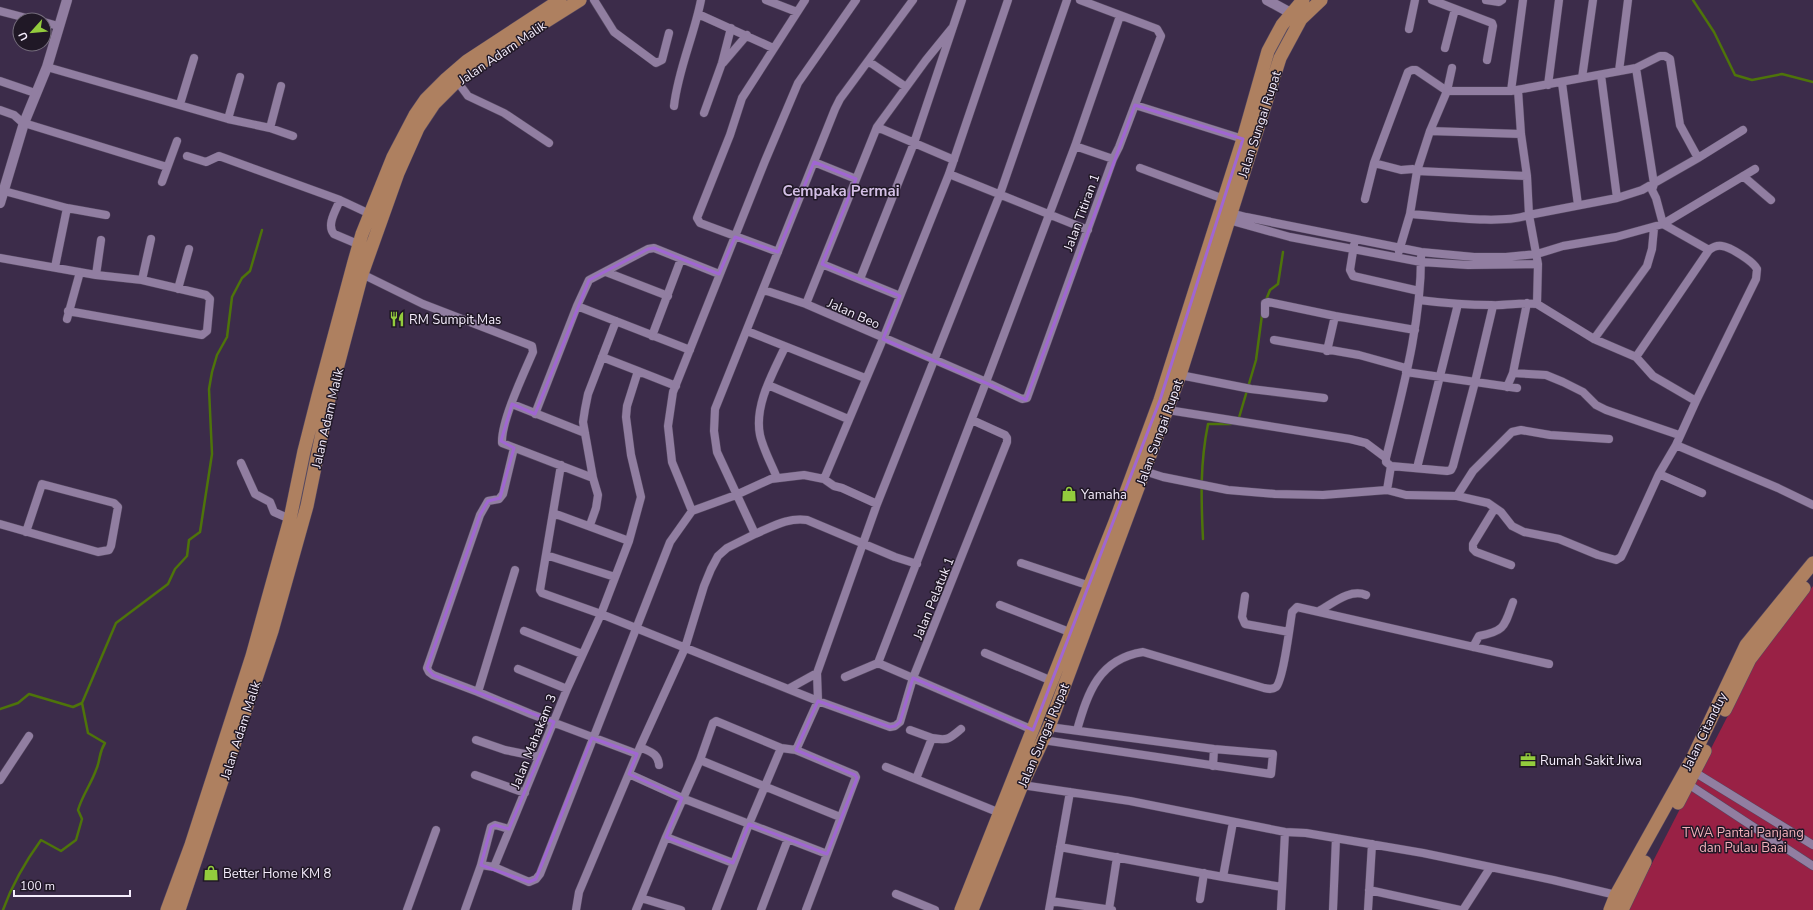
<svg xmlns="http://www.w3.org/2000/svg" width="1813" height="910" font-family="'Nunito Sans',sans-serif">
	<style>
		.green { fill: #992145 }
		.lines { fill: none; stroke-linecap: round; stroke-linejoin: round }
		.stream { stroke: #4e740a; stroke-width: 2.5 }
		.minor-casing { stroke: #554860; stroke-width: 9 }
		.tertiary-casing { stroke: #554860; stroke-width: 11 }
		.primary-casing { stroke: #554860; stroke-width: 14 }
		.minor { stroke: #917ea1; stroke-width: 8 }
		.tertiary { stroke: #917ea1; stroke-width: 10 }
		.primary { stroke: #ae8060; stroke-width: 13 }
		.marked { fill: none; stroke: #a066d2; stroke-width: 3; stroke-linejoin: round }
		.labels { text-anchor: middle; stroke-width: 3; stroke-linejoin: round; paint-order: stroke }
		.street-label { font-size: 13px; fill: #f5edfd; stroke: #201826 }
		.poi-label { font-size: 13px; fill: #f5edfd; stroke: #201826; text-anchor: start }
		.park-label { font-size: 13px; fill: #f1b0ba; stroke: #201826 }
		.quarter-label { font-size: 15px; font-weight: bold; fill: #d3bfe5; stroke: #201826 }
	</style>
	<rect width="100%" height="100%" fill="#3c2c4a"/>
	<path class="green" d="M 1813,586 L 1813,910 L 1628,910 L 1757,659 Z"/>
	<g class="lines">
		<path class="stream" d="M 1693,0 L 1714,32 L 1735,75 L 1752,80 L 1782,74 L 1813,82
			M 1266,300 L 1270,290 L 1278,284 L 1283,252
			M 1238,421 L 1256,360 L 1262,315
			M 1203,539 C 1201,498 1200,464 1208,424 L 1231,424
			M 0,709 L 18,703 L 29,694 L 73,707 L 82,703 L 116,623 L 168,584 L 175,569 L 187,556 L 189,540 L 200,532 L 212,454 L 209,389 L 212,372 L 217,355 L 227,337 L 232,297 L 242,278 L 250,271 L 262,230
			M 3,910 C 12,885 25,862 41,840 L 61,851 L 76,840 L 82,819 L 78,810 C 82,796 91,784 96,770 C 101,759 98,754 105,743 L 88,733 L 82,703"/>
		<defs>
			<path id="minor" d="M 594,0 L 614,32 L 656,63 L 662,60 L 669,33
				M 766,0 L 797,12
				M 1432,0 L 1492,23 L 1493,26 L 1487,60
				M 1486,0 L 1499,2 L 1502,0
				M 0,11 L 34,20
				M 698,14 L 773,48
				M 44,22 L 58,26
				M 1409,29 L 1415,0
				M 1445,48 L 1455,9
				M 868,61 L 906,87
				M 723,63 L 747,35
				M 47,67 L 228,119 L 270,128 L 293,136
				M 1636,68 L 1654,184 L 1652,190 L 1656,198 L 1663,224 L 1709,250
				M 1619,71 L 1628,0
				M 1601,75 L 1617,198
				M 1582,78 L 1593,0
				M 0,81 L 35,93
				M 457,81 L 468,96 L 504,113 L 549,143
				M 1562,83 L 1578,205
				M 1548,85 L 1559,0
				M 1518,90 L 1521,134 L 1527,176 L 1529,215 L 1538,264 L 1537,304
				M 1511,91 L 1523,0
				M 180,104 L 194,58
				M 1135,105 L 1243,139
				M 674,106 C 678,70 694,36 701,0
				M 0,110 L 14,115 L 24,124
				M 704,113 L 722,63 L 731,28
				M 228,119 L 240,77
				M 24,123 L 167,167
				M 877,127 L 954,160
				M 270,128 L 281,86
				M 1430,131 L 1521,134
				M 1075,146 L 1113,159
				M 187,156 L 206,162 L 219,156 L 340,200
				M 814,162 L 856,179
				M 1374,163 L 1408,72 L 1412,70 L 1416,70 L 1447,91 L 1511,91 L 1636,68 L 1660,56 L 1665,56 L 1670,59 L 1680,125 L 1698,158
				M 1140,168 L 1224,199
				M 949,174 L 1088,230
				M 1743,176 L 1771,200
				M 162,182 L 177,141
				M 4,191 L 67,208 L 106,215
				M 1365,199 L 1374,163 L 1401,170 L 1413,169 L 1417,171 L 1527,176
				M 1227,212 L 1246,217 L 1421,252 L 1474,257 L 1506,257 L 1537,254 L 1563,246 L 1616,237 L 1663,224 L 1755,169
				M 1410,214 C 1441,216 1501,225 1529,215 L 1617,198 L 1642,190 L 1698,158 L 1743,130
				M 1225,219 L 1290,237 L 1421,262 L 1468,265 L 1538,264
				M 360,245 L 334,234 C 326,225 336,210 340,200 L 370,214
				M 1354,245 L 1350,270 L 1353,276 L 1419,291
				M 1399,251 L 1410,214 L 1417,171 L 1430,131 L 1447,91 L 1452,68
				M 778,252 L 700,223 L 697,218 L 730,135 L 742,98 L 805,0
				M 0,258 L 96,275 L 142,280 L 206,295 L 210,299 L 207,331 L 202,335 L 68,311
				M 822,264 L 900,296
				M 55,267 L 67,208
				M 606,272 L 668,296
				M 362,274 L 423,304 L 532,346 L 533,352 C 524,373 501,421 502,443 L 593,478
				M 96,275 L 101,240
				M 860,279 L 914,143 L 962,0
				M 142,280 L 151,239
				M 178,289 L 189,249
				M 764,290 L 806,304 L 986,382 L 1075,146 L 1120,16
				M 1419,300 C 1443,303 1467,305 1491,305 C 1506,306 1522,302 1537,304 L 1594,339 L 1636,357 L 1653,376 L 1696,401 L 1676,445
				M 806,304 L 877,127 L 926,60 L 952,28
				M 577,306 L 690,350
				M 1265,314 L 1265,303 L 1268,302 L 1335,316 L 1415,330
				M 67,319 L 80,272
				M 747,331 L 865,378
				M 652,336 L 681,259
				M 1594,339 L 1647,266 L 1652,249 L 1654,228
				M 1274,340 L 1359,355 L 1406,368
				M 1327,351 L 1335,316
				M 602,357 L 638,371 L 627,406 L 626,417 L 631,455 L 641,497 L 629,541 L 601,614 L 818,701 L 890,727 L 895,726 L 900,722 L 913,678 L 1007,442 L 1007,438 L 1005,435 L 972,420
				M 1636,357 L 1709,250 C 1713,247 1717,245 1722,246 C 1730,247 1753,261 1757,269 L 1756,279 L 1696,401
				M 638,371 L 676,386
				M 1406,372 L 1517,388
				M 1513,373 L 1546,375 L 1563,382 L 1583,392 L 1596,405 L 1606,410 L 1679,435
				M 1180,375 L 1251,389 L 1324,398
				M 768,385 L 848,419
				M 1507,387 L 1513,373 L 1527,303
				M 512,404 L 585,433
				M 1168,410 L 1350,439 L 1366,443 L 1386,458 L 1386,462 L 1391,466 L 1447,471 L 1451,470 L 1453,466 L 1475,382 L 1493,306
				M 535,414 L 577,306 L 589,280 L 648,249 L 654,248 L 719,274
				M 1386,458 C 1402,392 1421,325 1421,257
				M 241,463 L 255,494 L 270,502 L 274,512 L 290,519
				M 1417,468 L 1458,304
				M 1144,471 L 1163,477 L 1228,490 L 1275,494 L 1323,495 L 1387,490 L 1406,495 L 1457,496 L 1488,503 L 1501,512 L 1512,526 L 1524,532 L 1559,539 L 1598,555 L 1616,560 L 1621,557 L 1623,553 L 1659,474 L 1676,445 L 1778,488 L 1813,505
				M 1659,474 L 1702,493
				M 777,478 C 772,465 763,449 760,435 C 754,405 773,373 785,347
				M 824,479 L 883,339 L 949,174 L 1008,0
				M 1387,490 L 1391,466
				M 1457,496 L 1473,471 L 1512,432 L 1521,430 L 1550,435 L 1609,439
				M 1495,508 L 1473,544 L 1473,549 L 1476,552 L 1511,565
				M 692,511 L 672,462 L 668,426 L 673,392 L 765,161 L 798,83 L 856,0
				M 553,513 L 629,541
				M 0,524 L 98,552 L 109,550 L 111,546 L 118,507 L 114,503 L 42,484 L 26,532
				M 590,525 L 596,508 L 598,495 L 593,478 L 583,422 L 585,409 L 588,394 L 616,321
				M 755,534 C 772,527 788,517 807,520 L 895,557 L 917,564
				M 546,555 L 615,577
				M 1021,563 L 1090,586
				M 515,570 L 478,692 L 531,714 L 637,754
				M 1245,596 L 1242,617 L 1245,624 L 1289,632
				M 1000,605 L 1072,633
				M 1319,611 C 1332,604 1350,588 1366,595
				M 524,631 L 582,654
				M 1473,647 L 1479,636 C 1505,631 1504,627 1513,602
				M 985,653 L 1052,681
				M 878,663 L 1033,730
				M 518,669 L 567,689
				M 845,677 L 878,663 L 986,382 L 1022,399 L 1027,398 L 1113,159 L 1119,147 L 1161,36 L 1157,29 L 1080,0
				M 790,688 L 817,673
				M 478,692 L 433,675 L 429,672 L 427,668 L 480,515 L 488,501 L 499,499 L 503,494 L 514,448
				M 910,730 L 932,738 L 916,779
				M 1077,730 C 1088,692 1099,659 1143,652 L 1264,688 C 1268,689 1272,690 1276,687 C 1283,681 1290,625 1292,612 L 1297,607 L 1549,664
				M 932,738 C 948,741 949,739 961,729
				M 476,740 L 505,750 L 539,757
				M 1043,740 L 1271,774 L 1273,754 L 1214,749 L 1049,727
				M 640,747 C 650,752 658,753 659,765
				M 796,750 L 818,701 L 817,673 L 877,504 L 1000,194 L 1067,0
				M 700,760 L 840,817
				M 1213,766 L 1214,749
				M 886,767 L 1000,813
				M 1691,770 L 1813,845
				M 629,774 L 682,798 L 827,854
				M 475,775 L 525,793
				M 0,780 L 29,736
				M 1685,782 L 1813,866
				M 1022,785 L 1130,801 L 1285,832 L 1306,833 L 1423,853 L 1553,880 L 1616,895
				M 666,837 L 733,863
				M 1060,847 L 1223,877 L 1233,822
				M 481,865 L 491,827 L 495,825 L 509,829
				M 494,867 L 529,882 L 536,879 L 540,874 L 670,542 L 692,511 L 736,495 L 771,479 L 804,475 L 824,479 L 834,486 L 842,488 L 877,504
				M 1223,877 L 1282,887
				M 1369,890 L 1460,910
				M 896,894 L 935,910
				M 641,898 L 681,910
				M 1200,899 L 1204,873
				M 1051,901 L 1112,910
				M 1109,909 L 1117,857
				M 407,910 L 436,830
				M 465,910 L 481,865 L 494,867 L 567,689 L 601,614 L 542,593 L 540,590 L 561,465
				M 576,910 L 579,892 L 640,747 L 685,648 L 704,586 L 711,569 L 718,556 L 727,548 L 755,534 L 717,452 L 714,431 L 715,409 L 835,109 L 840,99 L 913,0
				M 636,910 L 666,837 L 700,760 L 713,723 L 716,721 L 781,748 L 796,750 L 855,775 L 856,777 L 806,910
				M 716,910 L 749,824 L 781,748
				M 761,910 L 788,839
				M 1049,910 L 1070,792
				M 1281,910 L 1285,832
				M 1333,910 L 1336,838
				M 1368,910 L 1372,844
				M 1463,910 L 1490,868"/>
			<path id="tertiary" d="M 1267,0 L 1298,17
				M 0,203 L 24,123 L 47,67 L 67,0"/>
			<path id="primary" d="M 1725,710 L 1750,659 L 1804,588
				M 1678,803 L 1705,751
				M 167,910 L 191,845 L 252,656 L 290,519 L 304,451 L 318,396 L 354,262 L 362,234 L 393,157 L 415,115 L 426,99 L 445,80 L 467,61 L 560,0
				M 179,910 L 272,631 L 307,506 L 329,399 L 362,274 L 398,173 L 418,128 L 434,104 L 457,81 L 494,54 L 580,0
				M 961,910 L 1115,522 L 1160,400 L 1243,139 L 1268,51 L 1282,25 L 1303,0
				M 972,910 L 1022,785 L 1049,727 L 1180,375 L 1280,58 L 1301,19 L 1321,0
				M 1610,910 L 1616,895 L 1693,757 L 1746,645 L 1813,563
				M 1622,910 L 1645,862"/>
		</defs>
		<use href="#minor" class="minor-casing"/>
		<use href="#tertiary" class="tertiary-casing"/>
		<use href="#primary" class="primary-casing"/>
		<use href="#minor" class="minor"/>
		<use href="#tertiary" class="tertiary"/>
		<use href="#primary" class="primary"/>
	</g>
	<path class="marked" d="M 1135,105 L 1243,139 L 1160,400 L 1033,730 L 913,678 L 900,722 L 895,726 L 890,727 L 818,701 L 796,750 L 855,775 L 857,778 L 827,854 L 749,824 L 733,863 L 666,837 L 682,798 L 629,774 L 637,754 L 592,738 L 536,879 L 529,882 L 481,865 L 491,827 L 495,825 L 509,829 L 554,722 L 433,675 L 427,668 L 480,515 L 488,501 L 500,498 L 514,448 L 501,441 L 512,404 L 535,414 L 589,280 L 648,249 L 654,248 L 719,274 L 735,237 L 778,252 L 814,162 L 856,179 L 822,264 L 900,296 L 883,339 L 1026,400 Z"/>
	<defs>
		<symbol id="restaurant-bare" viewBox="-9 -9 18 18"><path d="M-5-6h1v4h1v-4h1v4h1v-4h1v5L-1.5 .5V6h-2V.5L-5-1ZM5-6V6H3V1.5H1.5Q1.5-4 5-6Z" fill="#93cc3d" stroke="#201826" stroke-width="2.5" paint-order="stroke"/></symbol>
		<symbol id="shop-bare" viewBox="-9 -9 18 18"><path d="M-5-2.5h2.3a2.7 3.5 0 0 1 5.4 0H5L5.5 6h-11ZM-1.5-2.5h3a1.5 2.3 0 0 0-3 0Z" fill="#93cc3d" stroke="#201826" stroke-width="2.5" paint-order="stroke"/></symbol>
		<symbol id="office-bare" viewBox="-9 -9 18 18"><path d="M-6-3h4V-5.5h4V-3h4V5H-6ZM-1-4.5V-3h2v-1.5ZM-6 0V1H6V0Z" fill="#93cc3d" stroke="#201826" stroke-width="2.5" paint-order="stroke"/></symbol>
	</defs>
	<g fill-rule="evenodd">
		<use href="#restaurant-bare" x="386" y="308" width="22" height="22"/>
		<use href="#shop-bare" x="1058" y="483" width="22" height="22"/>
		<use href="#office-bare" x="1517" y="749" width="22" height="22"/>
		<use href="#shop-bare" x="200" y="862" width="22" height="22"/>
	</g>
	<g class="labels">
		<g class="street-label">
			<text transform="translate(502 52) rotate(-34)" y="5">Jalan Adam Malik</text>
			<text transform="translate(1259 124) rotate(-72)" y="5">Jalan Sungai Rupat</text>
			<text transform="translate(1081 212) rotate(-70)" y="5">Jalan Titiran 1</text>
			<text transform="translate(854 313) rotate(24)" y="5">Jalan Beo</text>
			<text transform="translate(327 418) rotate(-77)" y="5">Jalan Adam Malik</text>
			<text transform="translate(1159 432) rotate(-70)" y="5">Jalan Sungai Rupat</text>
			<text transform="translate(933 598) rotate(-68)" y="5">Jalan Pelatuk 1</text>
			<text transform="translate(240 730) rotate(-72)" y="5">Jalan Adam Malik</text>
			<text transform="translate(1704 731) rotate(-64)" y="5">Jalan Citanduy</text>
			<text transform="translate(1043 735) rotate(-67)" y="5">Jalan Sungai Rupat</text>
			<text transform="translate(533 741) rotate(-68)" y="5">Jalan Mahakam 3</text>
		</g>
		<g class="poi-label">
			<text x="409" y="324">RM Sumpit Mas</text>
			<text x="1081" y="499">Yamaha</text>
			<text x="1540" y="765">Rumah Sakit Jiwa</text>
			<text x="223" y="878">Better Home KM 8</text>
		</g>
		<g class="park-label">
			<text x="1743" y="837">TWA Pantai Panjang<tspan x="1743" dy="15">dan Pulau Baai</tspan></text>
		</g>
		<g class="quarter-label">
			<text x="841" y="196">Cempaka Permai</text>
		</g>
	</g>
	<g transform="translate(32 32) rotate(243)"><circle r="19" fill="#201826" stroke="#756d7c"/>
	<path d="M0-3L7 15L0 10L-7 15Z" fill="#93cc3d"/>
	<text y="-6" font-size="11" font-weight="bold" text-anchor="middle" fill="#f5edfd">U</text>
	</g>
	<path d="M14 890v6h116v-6" fill="none" stroke="#f5edfd" stroke-width="2"/>
	<text x="20" y="890" font-size="12" fill="#f5edfd" stroke="#201826" stroke-width="3" paint-order="stroke">100 m</text>
</svg>
